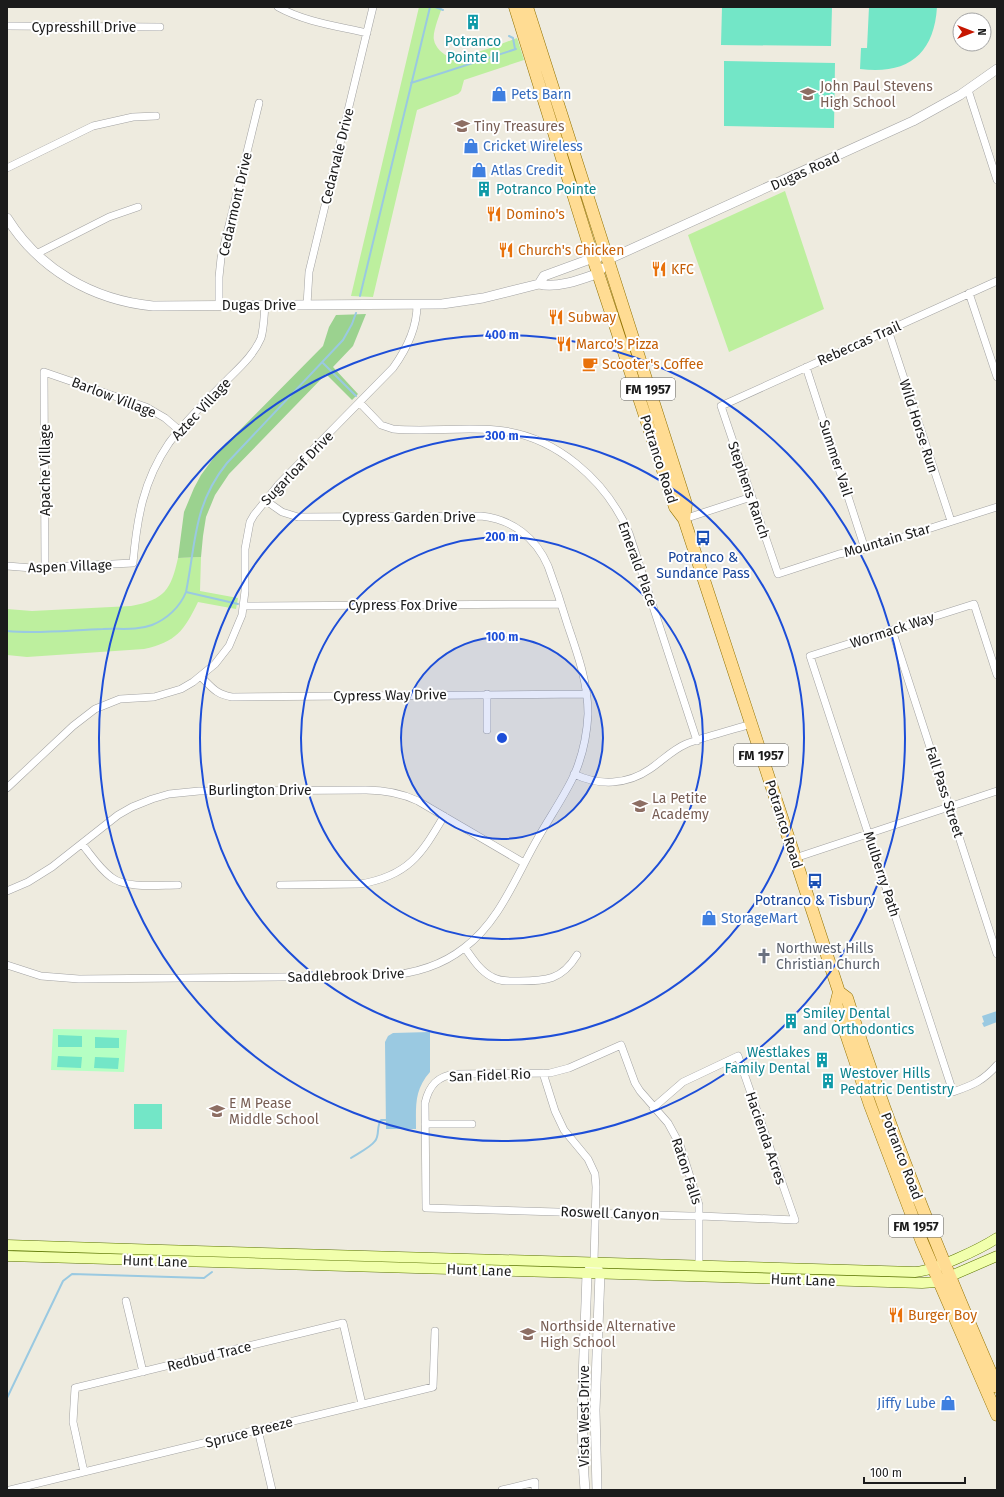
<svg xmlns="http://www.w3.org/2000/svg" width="1004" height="1497" font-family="'Fira Sans',sans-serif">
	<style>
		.grass { fill: #bdef9e }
		.forest { fill: #9bd28f }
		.park { fill: #b5ffc3 }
		.pitch { fill: #73e6c7 }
		.water { fill: #9ac9e1 }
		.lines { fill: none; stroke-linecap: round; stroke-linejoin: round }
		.stream { stroke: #9ac9e1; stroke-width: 2 }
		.minor-casing { stroke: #a2a2a2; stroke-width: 8 }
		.tertiary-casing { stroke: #a2a2a2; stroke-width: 10 }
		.secondary-casing { stroke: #5a7400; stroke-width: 11 }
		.primary-casing { stroke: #927200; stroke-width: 13 }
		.minor { stroke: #fff; stroke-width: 7 }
		.tertiary { stroke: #fff; stroke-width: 9 }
		.secondary { stroke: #f1ffac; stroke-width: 10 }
		.primary { stroke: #ffdc93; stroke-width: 12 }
		.ring { fill: none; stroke: #1d4ed8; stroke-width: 2 }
		.labels { text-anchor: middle; stroke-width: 4; stroke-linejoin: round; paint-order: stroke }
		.shield { fill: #fff; stroke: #5f5f5f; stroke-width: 1 }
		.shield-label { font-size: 13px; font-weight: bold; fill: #1b1b1b }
		.street-label { font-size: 14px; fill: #1b1b1b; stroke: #fff }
		.culture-label { font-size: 14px; fill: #0d838f; stroke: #fff; text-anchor: start }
		.education-label { font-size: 14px; fill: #785e54; stroke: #fff; text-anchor: start }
		.shop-label { font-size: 14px; fill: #366cbe; stroke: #fff; text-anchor: start }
		.food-label { font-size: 14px; fill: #c56008; stroke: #fff; text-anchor: start }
		.transit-label { font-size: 14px; fill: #164399; stroke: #fff }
		.worship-label { font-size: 14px; fill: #5b616d; stroke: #fff; text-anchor: start }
		.centre { fill: #1d4ed8; stroke: #fff; stroke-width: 2 }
		.ring-label { font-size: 12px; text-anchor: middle; font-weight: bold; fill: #1d4ed8; stroke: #fff; stroke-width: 4; stroke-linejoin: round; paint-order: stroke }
	</style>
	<rect width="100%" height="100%" fill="#eeebdf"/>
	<path class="grass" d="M 419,7 L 442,7 C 440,14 432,33 434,40 C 435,47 443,55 450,57 C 463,60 503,43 517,38 L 524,60 L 464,80 L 461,91 L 458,94 L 417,110 L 373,297 L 351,296 Z
		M 785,191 L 824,309 L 729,352 L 688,235 Z
		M 201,557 L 200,591 L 238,598 L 236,609 L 198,602 C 184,631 176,642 144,649 L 27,657 L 7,655 L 7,609 L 32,611 L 131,606 C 165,600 171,589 178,558 Z"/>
	<path class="forest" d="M 366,314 L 353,346 L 333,367 L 358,394 L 352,400 L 326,374 L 229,474 L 215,495 L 206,517 L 203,536 L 201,557 L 178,558 L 184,512 L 194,488 L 201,475 L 218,452 L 323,346 L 329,327 L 336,315 Z"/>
	<path class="park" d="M 53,1029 L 127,1030 L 124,1072 L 51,1070 Z"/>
	<path class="pitch" d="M 722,7 L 832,7 L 831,46 L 721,45 Z
		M 869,7 L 937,7 C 934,55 907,75 860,69 L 861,48 L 867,48 Z
		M 724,61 L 835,63 L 834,128 L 724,126 Z
		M 58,1035 L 82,1036 L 82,1047 L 58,1047 Z
		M 95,1037 L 119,1038 L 119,1048 L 95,1048 Z
		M 58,1056 L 82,1057 L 81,1068 L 57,1067 Z
		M 95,1057 L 119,1058 L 118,1069 L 94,1068 Z
		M 134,1104 L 162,1104 L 162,1129 L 134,1129 Z"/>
	<path class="water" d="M 997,1011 L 997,1022 L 984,1027 L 982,1023 L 984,1022 L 982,1016 Z
		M 430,1032 L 430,1072 C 414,1090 416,1106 416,1129 L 386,1129 L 385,1042 L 388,1036 L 393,1033 Z"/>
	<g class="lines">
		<path class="stream" d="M 435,7 L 443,10
			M 509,36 L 513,38 L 515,49
			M 411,83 L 516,49
			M 360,296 L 430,7
			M 323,363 L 356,396
			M 186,592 L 238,604
			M 7,631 C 39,634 71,630 103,629 C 119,628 136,631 152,625 C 167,619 180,607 186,592 C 196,543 193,505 227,463 L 343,340 L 352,324 L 356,313
			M 351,1158 C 357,1154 371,1147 375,1141 C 380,1135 376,1127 381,1120 L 386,1120
			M 7,1398 L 63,1281 L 72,1274 L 204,1278 L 212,1272"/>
		<defs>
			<path id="minor" d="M 278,7 C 305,22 337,26 367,33
				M 7,26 L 160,27
				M 968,90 L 997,180
				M 7,168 L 93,126 L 133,117 L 156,116
				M 36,254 L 109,217 L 138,207
				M 997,281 L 721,406 L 778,574 L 839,554 L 865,549 L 997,507
				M 969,293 L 997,377
				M 307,305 L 309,272 L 373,7
				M 219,306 L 219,277 L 221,258 L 259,103
				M 888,330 L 951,521
				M 806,367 L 865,549
				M 360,403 L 381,425 L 393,429 C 427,432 462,427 496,430 C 555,435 606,480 629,533 L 697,741
				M 684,519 L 751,497
				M 7,566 L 32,568 L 133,563 C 137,518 143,481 169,443 C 186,420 207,400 227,380 C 239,368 254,355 261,338 C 264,328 264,316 265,305
				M 45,567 L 44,372 L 146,407 L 165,418 L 179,430
				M 244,606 L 561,604
				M 892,630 L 997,954
				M 997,675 L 974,604 L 810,656 L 953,1092 C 973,1085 983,1081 997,1065
				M 201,677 C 212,687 215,694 232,697 L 587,694
				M 487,694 L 487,730
				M 574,774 C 599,786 627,785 650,769 C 662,761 672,750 686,744 C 706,736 729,731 751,724
				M 7,788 L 73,726 L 95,709 L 120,699 L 154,697 L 181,689 L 193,682 L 215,664 L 229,646 L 242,615 L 245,591 L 245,549 L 250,522 L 254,515 L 279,484 L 393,368 C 406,350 417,327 417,305
				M 82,844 C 91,855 99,868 111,877 C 126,889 158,885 178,885
				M 795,858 L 997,791
				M 280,885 L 360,884 C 408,876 421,855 444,816
				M 7,891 L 28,882 L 52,867 L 118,815 L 132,807 L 152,799 L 169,794 L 199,791 L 366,790 C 385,790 401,793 418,801 L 524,863
				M 465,948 C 472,958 480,971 492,977 C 500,982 510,981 519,981 C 546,981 562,980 577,955
				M 7,965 L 41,976 L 79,979 L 383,976 C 413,974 440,967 464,948 C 500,921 516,876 538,838 C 549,818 566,794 575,773 C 583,754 587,734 588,714 C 588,683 578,655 568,626 C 562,606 555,585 548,566 C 536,538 512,519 481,516 L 298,517 L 282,512 L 265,500
				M 543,1073 L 555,1111 L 564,1130 L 588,1159 L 595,1174 L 596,1187 L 594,1262
				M 653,1108 L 683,1082 L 738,1056 L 795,1220 L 700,1216 L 689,1216 L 426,1208 L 425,1103 C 429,1085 438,1076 455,1074 L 550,1073 L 569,1068 L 621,1045 L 635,1083 L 640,1091 L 668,1123 L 680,1145 L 699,1205 L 699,1266
				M 425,1124 L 472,1124
				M 126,1301 L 143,1372
				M 258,1430 L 272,1490
				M 84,1472 L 73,1422 L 75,1388 L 343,1323 L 362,1404
				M 10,1490 L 433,1387 L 435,1331
				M 502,1490 L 535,1482 L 535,1490"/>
			<path id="tertiary" d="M 7,218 C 39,269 92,300 153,306 L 442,304 L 483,298 L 539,284 C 556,289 582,279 599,273 L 602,268
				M 607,260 L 913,121 L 960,95 L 997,69
				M 539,284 L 544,276 L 593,258 L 598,258
				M 585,1490 C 579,1418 585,1345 587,1273 L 590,1268
				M 597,1490 L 595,1410 L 600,1273 L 597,1268"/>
			<path id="secondary" d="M 7,1245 L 162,1250 L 915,1272 C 934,1271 980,1249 997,1238
				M 7,1256 L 922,1283 L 937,1282 L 997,1256"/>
			<path id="primary" d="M 515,7 L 593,258 L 675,507 L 684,519
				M 527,7 L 686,504 L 684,519 L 839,992 L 836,1004 L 870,1105 L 922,1242 L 997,1415
				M 839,992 L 847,998 C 889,1131 941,1259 997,1387"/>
		</defs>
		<use href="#minor" class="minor-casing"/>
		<use href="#tertiary" class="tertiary-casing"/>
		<use href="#secondary" class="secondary-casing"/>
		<use href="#primary" class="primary-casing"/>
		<use href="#minor" class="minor"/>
		<use href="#tertiary" class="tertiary"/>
		<use href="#secondary" class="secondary"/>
		<use href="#primary" class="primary"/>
	</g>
	<circle cx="502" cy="738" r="101" fill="#1d4ed8" fill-opacity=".12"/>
	<g class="ring">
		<circle cx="502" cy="738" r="101"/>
		<circle cx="502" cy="738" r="201"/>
		<circle cx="502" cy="738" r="302"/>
		<circle cx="502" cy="738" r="403"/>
	</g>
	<defs>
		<symbol id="building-bare" viewBox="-9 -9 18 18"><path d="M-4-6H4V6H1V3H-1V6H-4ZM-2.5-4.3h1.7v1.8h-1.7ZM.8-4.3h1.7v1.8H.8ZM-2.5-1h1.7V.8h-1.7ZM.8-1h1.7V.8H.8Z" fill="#0f9aa8" stroke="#fff" stroke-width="2.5" paint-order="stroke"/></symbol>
		<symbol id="shop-bare" viewBox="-9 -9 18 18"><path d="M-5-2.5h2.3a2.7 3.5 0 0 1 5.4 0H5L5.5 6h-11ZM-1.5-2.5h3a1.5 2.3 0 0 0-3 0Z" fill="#3f7fe0" stroke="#fff" stroke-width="2.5" paint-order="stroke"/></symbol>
		<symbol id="school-bare" viewBox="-9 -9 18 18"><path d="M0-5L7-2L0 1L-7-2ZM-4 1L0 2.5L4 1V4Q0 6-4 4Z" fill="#8d6e63" stroke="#fff" stroke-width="2.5" paint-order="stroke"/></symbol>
		<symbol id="restaurant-bare" viewBox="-9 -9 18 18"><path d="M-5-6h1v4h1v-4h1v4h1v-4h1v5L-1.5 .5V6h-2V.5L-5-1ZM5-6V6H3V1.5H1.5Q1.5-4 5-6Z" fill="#e8710a" stroke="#fff" stroke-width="2.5" paint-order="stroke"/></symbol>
		<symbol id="cafe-bare" viewBox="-9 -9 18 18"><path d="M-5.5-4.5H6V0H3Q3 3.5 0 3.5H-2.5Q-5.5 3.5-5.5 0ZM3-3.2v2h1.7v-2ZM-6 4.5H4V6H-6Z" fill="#e8710a" stroke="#fff" stroke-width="2.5" paint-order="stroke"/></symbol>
		<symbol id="bus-bare" viewBox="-9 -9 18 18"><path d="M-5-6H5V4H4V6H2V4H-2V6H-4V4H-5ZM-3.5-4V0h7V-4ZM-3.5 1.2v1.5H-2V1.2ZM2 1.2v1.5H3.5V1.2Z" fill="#1a4fb4" stroke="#fff" stroke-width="2.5" paint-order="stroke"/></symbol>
		<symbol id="church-bare" viewBox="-9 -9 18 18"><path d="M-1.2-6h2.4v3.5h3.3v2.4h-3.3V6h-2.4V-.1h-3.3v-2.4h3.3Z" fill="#6b7280" stroke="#fff" stroke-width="2.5" paint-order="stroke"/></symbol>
	</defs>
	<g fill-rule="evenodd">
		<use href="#building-bare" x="462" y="11" width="22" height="22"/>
		<use href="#shop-bare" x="488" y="83" width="22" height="22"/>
		<use href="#school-bare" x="797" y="83" width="22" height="22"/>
		<use href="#school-bare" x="451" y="115" width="22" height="22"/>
		<use href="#shop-bare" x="460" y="135" width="22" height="22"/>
		<use href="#shop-bare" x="468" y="159" width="22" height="22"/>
		<use href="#building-bare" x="473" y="178" width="22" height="22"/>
		<use href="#restaurant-bare" x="483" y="203" width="22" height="22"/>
		<use href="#restaurant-bare" x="495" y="239" width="22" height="22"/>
		<use href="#restaurant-bare" x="648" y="258" width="22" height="22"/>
		<use href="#restaurant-bare" x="545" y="306" width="22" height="22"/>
		<use href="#restaurant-bare" x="553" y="333" width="22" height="22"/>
		<use href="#cafe-bare" x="579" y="353" width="22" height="22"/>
		<use href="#bus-bare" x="692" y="527" width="22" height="22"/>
		<use href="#school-bare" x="629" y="795" width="22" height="22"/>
		<use href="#bus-bare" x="804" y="870" width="22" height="22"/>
		<use href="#shop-bare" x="698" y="907" width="22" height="22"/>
		<use href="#church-bare" x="753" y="945" width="22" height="22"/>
		<use href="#building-bare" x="780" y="1010" width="22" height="22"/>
		<use href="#building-bare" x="811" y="1049" width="22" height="22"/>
		<use href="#building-bare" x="817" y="1070" width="22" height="22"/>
		<use href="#school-bare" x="206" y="1100" width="22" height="22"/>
		<use href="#restaurant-bare" x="885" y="1304" width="22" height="22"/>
		<use href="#school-bare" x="517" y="1323" width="22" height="22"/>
		<use href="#shop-bare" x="937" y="1392" width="22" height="22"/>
	</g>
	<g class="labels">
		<g class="shield">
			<rect x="621" y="378" width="54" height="22" rx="3"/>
			<rect x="734" y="744" width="54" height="22" rx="3"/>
			<rect x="889" y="1215" width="54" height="22" rx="3"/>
		</g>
		<g class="shield-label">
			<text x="648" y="394">FM 1957</text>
			<text x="761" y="760">FM 1957</text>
			<text x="916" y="1231">FM 1957</text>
		</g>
		<g class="street-label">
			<text x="84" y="32">Cypresshill Drive</text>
			<text transform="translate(337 156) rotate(-76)" y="5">Cedarvale Drive</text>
			<text transform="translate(805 171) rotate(-24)" y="5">Dugas Road</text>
			<text transform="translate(235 204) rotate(-77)" y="5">Cedarmont Drive</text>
			<text x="259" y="310">Dugas Drive</text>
			<text transform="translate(859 343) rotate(-24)" y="5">Rebeccas Trail</text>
			<text transform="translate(114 397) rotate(21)" y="5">Barlow Village</text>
			<text transform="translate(201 409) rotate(-47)" y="5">Aztec Village</text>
			<text transform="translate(919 426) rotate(72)" y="5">Wild Horse Run</text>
			<text transform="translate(836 458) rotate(72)" y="5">Summer Vail</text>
			<text transform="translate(659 459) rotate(72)" y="5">Potranco Road</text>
			<text transform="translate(297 468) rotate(-46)" y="5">Sugarloaf Drive</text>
			<text transform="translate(45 470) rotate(-90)" y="5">Apache Village</text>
			<text transform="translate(749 490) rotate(71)" y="5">Stephens Ranch</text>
			<text x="409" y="522">Cypress Garden Drive</text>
			<text transform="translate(887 540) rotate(-16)" y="5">Mountain Star</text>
			<text transform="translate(638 564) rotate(70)" y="5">Emerald Place</text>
			<text transform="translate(70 566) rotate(-2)" y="5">Aspen Village</text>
			<text x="403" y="610">Cypress Fox Drive</text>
			<text transform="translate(892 630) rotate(-18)" y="5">Wormack Way</text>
			<text transform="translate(390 695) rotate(-1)" y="5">Cypress Way Drive</text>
			<text x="260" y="795">Burlington Drive</text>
			<text transform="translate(945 792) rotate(72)" y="5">Fall Pass Street</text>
			<text transform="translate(784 824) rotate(72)" y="5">Potranco Road</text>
			<text transform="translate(882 874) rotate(72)" y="5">Mulberry Path</text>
			<text transform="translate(346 975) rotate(-2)" y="5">Saddlebrook Drive</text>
			<text transform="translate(490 1075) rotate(-2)" y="5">San Fidel Rio</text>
			<text transform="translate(766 1138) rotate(71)" y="5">Hacienda Acres</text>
			<text transform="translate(902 1156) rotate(69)" y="5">Potranco Road</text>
			<text transform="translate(687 1171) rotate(72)" y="5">Raton Falls</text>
			<text transform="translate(610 1213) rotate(2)" y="5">Roswell Canyon</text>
			<text transform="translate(155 1261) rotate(2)" y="5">Hunt Lane</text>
			<text transform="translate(479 1270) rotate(2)" y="5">Hunt Lane</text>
			<text transform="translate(803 1280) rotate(2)" y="5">Hunt Lane</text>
			<text transform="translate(209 1356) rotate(-14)" y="5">Redbud Trace</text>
			<text transform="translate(584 1416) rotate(-90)" y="5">Vista West Drive</text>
			<text transform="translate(249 1432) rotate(-14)" y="5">Spruce Breeze</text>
		</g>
		<g class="culture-label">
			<text x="473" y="46" text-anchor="middle">Potranco<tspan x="473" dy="16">Pointe II</tspan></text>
			<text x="496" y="194">Potranco Pointe</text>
			<text x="803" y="1018">Smiley Dental<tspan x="803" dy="16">and Orthodontics</tspan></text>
			<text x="810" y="1057" text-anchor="end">Westlakes<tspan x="810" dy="16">Family Dental</tspan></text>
			<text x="840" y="1078">Westover Hills<tspan x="840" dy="16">Pedatric Dentistry</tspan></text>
		</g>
		<g class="education-label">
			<text x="820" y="91">John Paul Stevens<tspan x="820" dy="16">High School</tspan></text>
			<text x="474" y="131">Tiny Treasures</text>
			<text x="652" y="803">La Petite<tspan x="652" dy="16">Academy</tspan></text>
			<text x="229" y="1108">E M Pease<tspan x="229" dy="16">Middle School</tspan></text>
			<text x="540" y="1331">Northside Alternative<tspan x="540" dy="16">High School</tspan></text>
		</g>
		<g class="shop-label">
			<text x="511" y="99">Pets Barn</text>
			<text x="483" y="151">Cricket Wireless</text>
			<text x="491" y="175">Atlas Credit</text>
			<text x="721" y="923">StorageMart</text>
			<text x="936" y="1408" text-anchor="end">Jiffy Lube</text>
		</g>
		<g class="food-label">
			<text x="506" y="219">Domino's</text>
			<text x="518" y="255">Church's Chicken</text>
			<text x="671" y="274">KFC</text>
			<text x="568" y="322">Subway</text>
			<text x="576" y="349">Marco's Pizza</text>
			<text x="602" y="369">Scooter's Coffee</text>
			<text x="908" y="1320">Burger Boy</text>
		</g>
		<g class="transit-label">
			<text x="703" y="562">Potranco &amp;<tspan x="703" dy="16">Sundance Pass</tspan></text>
			<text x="815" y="905">Potranco &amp; Tisbury</text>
		</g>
		<g class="worship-label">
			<text x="776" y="953">Northwest Hills<tspan x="776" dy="16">Christian Church</tspan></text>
		</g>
	</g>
	<circle cx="502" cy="738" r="6" class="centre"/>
	<g class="ring-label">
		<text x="502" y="339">400 m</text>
		<text x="502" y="440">300 m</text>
		<text x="502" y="541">200 m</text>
		<text x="502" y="641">100 m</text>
	</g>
	<rect width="1004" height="1497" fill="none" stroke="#1b1b1b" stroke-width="16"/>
	<g transform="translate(972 32) rotate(90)"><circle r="19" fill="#ffffff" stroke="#a4a4a4"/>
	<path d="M0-3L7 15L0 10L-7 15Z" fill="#c61600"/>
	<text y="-6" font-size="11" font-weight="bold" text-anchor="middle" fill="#1b1b1b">N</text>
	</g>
	<path d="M864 1477v6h101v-6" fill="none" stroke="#1b1b1b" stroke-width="2"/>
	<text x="870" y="1477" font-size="12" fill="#1b1b1b" stroke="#ffffff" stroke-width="3" paint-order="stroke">100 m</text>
</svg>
